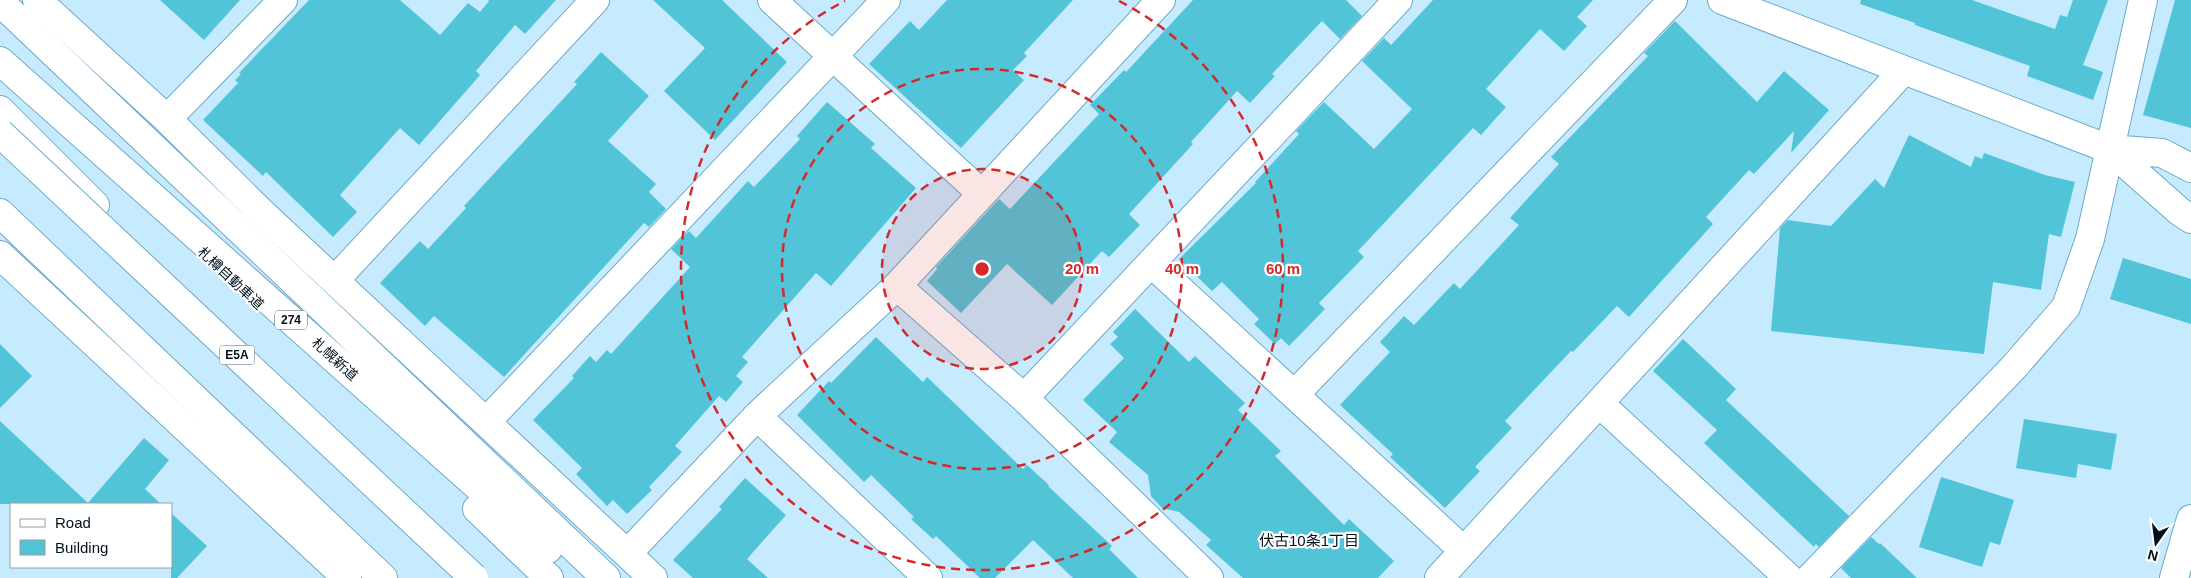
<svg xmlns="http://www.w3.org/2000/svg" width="2191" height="578" font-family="Helvetica,'Noto Sans JP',sans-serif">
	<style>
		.building { fill: #51c4d8 }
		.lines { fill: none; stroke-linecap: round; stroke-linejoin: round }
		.minor-casing { stroke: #6caac8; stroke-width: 30 }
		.highway-casing { stroke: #6caac8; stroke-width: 30 }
		.minor { stroke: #fff; stroke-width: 28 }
		.highway { stroke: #fff; stroke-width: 28 }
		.highway-bridge-casing { stroke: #6caac8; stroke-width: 30; stroke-linecap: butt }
		.highway-bridge { stroke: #fff; stroke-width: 28 }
		.ring { fill: none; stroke: #d62828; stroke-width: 2.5; stroke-dasharray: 9 6 }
		.labels { text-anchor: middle; stroke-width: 4.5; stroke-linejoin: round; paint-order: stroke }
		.shield { fill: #fff; stroke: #4c5860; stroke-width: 1 }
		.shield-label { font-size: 12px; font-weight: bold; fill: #00111c }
		.street-label { font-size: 14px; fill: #00111c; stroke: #fff }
		.neighbourhood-label { font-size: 15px; fill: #00111c; stroke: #fff }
		.centre { fill: #d62828; stroke: #fff; stroke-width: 2.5 }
		.ring-label { font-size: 15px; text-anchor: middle; font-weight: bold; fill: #d62828; stroke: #fff; stroke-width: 4.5; stroke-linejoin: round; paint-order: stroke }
	</style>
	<rect width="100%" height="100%" fill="#c6ebff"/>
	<path class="building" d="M 160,0 L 240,0 L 204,40 Z
		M 309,0 L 400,0 L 440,35 L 468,3 L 480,12 L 489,1 L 488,0 L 556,0 L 525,34 L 515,25 L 476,71 L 480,75 L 419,145 L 400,128 L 340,195 L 357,212 L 333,237 L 266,172 L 263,176 L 203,120 L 238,83 L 235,80 L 241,74 L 239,73 Z
		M 653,0 L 722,0 L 787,62 L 715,140 L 664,91 L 705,48 Z
		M 947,0 L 1073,0 L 1024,53 L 1027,56 L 1013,70 L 1024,80 L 961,148 L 869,64 L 910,21 L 919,30 Z
		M 1193,0 L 1346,0 L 1362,16 L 1340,39 L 1322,21 L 1272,74 L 1275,76 L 1250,103 L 1237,91 L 1191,142 L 1193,144 L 1129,214 L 1140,225 L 1109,257 L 1102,251 L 1052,305 L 1007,264 L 961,313 L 927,281 L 937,269 L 936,267 L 999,199 L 1010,209 L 1099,114 L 1090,105 L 1124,70 L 1126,72 Z
		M 1433,0 L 1593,0 L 1577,17 L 1587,26 L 1564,51 L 1540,29 L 1486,89 L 1506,107 L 1481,135 L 1473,128 L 1358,251 L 1364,257 L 1319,303 L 1325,309 L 1289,346 L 1281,338 L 1275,344 L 1254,324 L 1259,319 L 1222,282 L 1212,291 L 1179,259 L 1256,183 L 1255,182 L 1299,134 L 1296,131 L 1324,102 L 1374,149 L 1412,109 L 1362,61 L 1384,38 L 1391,45 Z
		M 1861,0 L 1972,0 L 2055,29 L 2060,15 L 2067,17 L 2073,0 L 2108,0 L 2083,65 L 2103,72 L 2093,100 L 2027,76 L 2030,66 L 1915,25 L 1915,23 L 1860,4 Z
		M 2175,0 L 2191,0 L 2191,128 L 2143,115 Z
		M 1675,21 L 1757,102 L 1784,71 L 1829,110 L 1791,153 L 1794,131 L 1754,174 L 1749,170 L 1706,217 L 1713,224 L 1629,317 L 1617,306 L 1573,352 L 1571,351 L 1505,421 L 1512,428 L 1475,467 L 1480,471 L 1445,508 L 1390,457 L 1393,454 L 1340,405 L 1390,352 L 1380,342 L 1404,316 L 1414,325 L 1454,283 L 1460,289 L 1519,225 L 1510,218 L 1559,164 L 1551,157 L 1648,56 L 1644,53 Z
		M 601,52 L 649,96 L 608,141 L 656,184 L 649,192 L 666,209 L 649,227 L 644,223 L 504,377 L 434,316 L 425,326 L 380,283 L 420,241 L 428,249 L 466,208 L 464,206 L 577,84 L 574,82 Z
		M 827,102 L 875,144 L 871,148 L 916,188 L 831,286 L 816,273 L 742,357 L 748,362 L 736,376 L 743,382 L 726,402 L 719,396 L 675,446 L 682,452 L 649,487 L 652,490 L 627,514 L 613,500 L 607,506 L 576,474 L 582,468 L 533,420 L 574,378 L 572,376 L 590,356 L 596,362 L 607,350 L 611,354 L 690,267 L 671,249 L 689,231 L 696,238 L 748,181 L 754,187 L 800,139 L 797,136 Z
		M 1909,135 L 1971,167 L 1975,156 L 1982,159 L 1984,153 L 2045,175 L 2075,182 L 2061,237 L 2049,234 L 2041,290 L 1993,282 L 1984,354 L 1771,331 L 1780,228 L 1788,220 L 1831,226 L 1875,179 L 1884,188 Z
		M 2123,258 L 2191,279 L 2191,324 L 2110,299 Z
		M 1135,309 L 1189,362 L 1195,356 L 1245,403 L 1238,410 L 1281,451 L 1275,456 L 1344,525 L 1349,519 L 1394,561 L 1378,578 L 1243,578 L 1206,545 L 1211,540 L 1179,512 L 1162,508 L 1151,496 L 1148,475 L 1109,442 L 1117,432 L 1083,400 L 1124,358 L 1110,344 L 1118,337 L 1113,332 Z
		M 876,337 L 923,382 L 927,377 L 1023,469 L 1027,465 L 1049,485 L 1048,486 L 1112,546 L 1109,549 L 1138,578 L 1073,578 L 1033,540 L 995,578 L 980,578 L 936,536 L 933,539 L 911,519 L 914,517 L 871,475 L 864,482 L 797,415 L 829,381 L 831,383 Z
		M 1683,339 L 1736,389 L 1726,400 L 1849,516 L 1819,547 L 1816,544 L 1814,547 L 1704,443 L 1717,430 L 1653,371 Z
		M 0,344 L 32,376 L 0,408 Z
		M 2024,419 L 2117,434 L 2111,470 L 2078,464 L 2076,478 L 2016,468 Z
		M 0,421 L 88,503 L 144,438 L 169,460 L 145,489 L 161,504 L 0,504 Z
		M 1941,477 L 2014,500 L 2000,545 L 1990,542 L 1982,567 L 1919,547 Z
		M 745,478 L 786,515 L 747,559 L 768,578 L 693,578 L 673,560 L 722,509 L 719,507 Z
		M 171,513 L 207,546 L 177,578 L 171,578 Z
		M 1871,537 L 1879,544 L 1880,543 L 1917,578 L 1851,578 L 1841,568 Z"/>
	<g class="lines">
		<defs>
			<path id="minor" d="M 37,0 L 167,119 L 261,212 L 653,578
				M 772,0 L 982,194
				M 1722,0 L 2109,149 L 2162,153 L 2191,168
				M 167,119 L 283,0
				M 2109,149 L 2179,211 L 2191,219
				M 0,255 L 347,578
				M 1151,263 L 1464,551
				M 335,280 L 595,0
				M 897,286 L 1024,398 L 1209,578
				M 1295,394 L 1673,0
				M 1024,398 L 1398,0
				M 1600,404 L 1789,578
				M 757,416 L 928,578
				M 487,421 L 886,0
				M 628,553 L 757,416 L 897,286 L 1161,0
				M 1439,578 L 1903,71
				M 1810,578 L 2014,367 L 2066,307 L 2090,239 L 2143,0
				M 2174,578 L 2191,519"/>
			<path id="highway" d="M 0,2 L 606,578
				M 0,61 L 548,549
				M 0,110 L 95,205
				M 0,213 L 383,578
				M 477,509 L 549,578"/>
		</defs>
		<use href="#minor" class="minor-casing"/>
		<use href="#highway" class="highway-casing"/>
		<use href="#minor" class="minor"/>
		<use href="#highway" class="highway"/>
		<defs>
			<path id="highway-bridge" d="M 0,133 L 474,578"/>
		</defs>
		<use href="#highway-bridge" class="highway-bridge-casing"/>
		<use href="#highway-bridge" class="highway-bridge"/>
	</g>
	<circle cx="982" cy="269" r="100" fill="#d62828" fill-opacity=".12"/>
	<g class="ring">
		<circle cx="982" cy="269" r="100"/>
		<circle cx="982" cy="269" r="200"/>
		<path d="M1119 1A301 301 0 1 1 845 1"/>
	</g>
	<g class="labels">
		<g class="shield">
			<rect x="275" y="310.5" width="32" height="19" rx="4"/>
			<rect x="219.5" y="345.5" width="35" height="19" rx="4"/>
		</g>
		<g class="shield-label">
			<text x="291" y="324">274</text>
			<text x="237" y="359">E5A</text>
		</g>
		<g class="street-label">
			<text transform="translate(231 278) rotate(43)" y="5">札樽自動車道</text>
			<text transform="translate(335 359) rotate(42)" y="5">札幌新道</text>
		</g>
		<g class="neighbourhood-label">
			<text x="1309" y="546">伏古10条1丁目</text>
		</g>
	</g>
	<circle cx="982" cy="269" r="8" class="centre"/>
	<g class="ring-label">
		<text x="1082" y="274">20 m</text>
		<text x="1182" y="274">40 m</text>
		<text x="1283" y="274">60 m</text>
	</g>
	<rect x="10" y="503" width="162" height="65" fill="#ffffff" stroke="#99a0a4"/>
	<rect x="20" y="519" width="25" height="8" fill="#ffffff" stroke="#99a0a4"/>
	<text x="55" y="528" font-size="15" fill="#00111c">Road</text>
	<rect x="20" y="540" width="25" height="15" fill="#51c4d8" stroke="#99a0a4"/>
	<text x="55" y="553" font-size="15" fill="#00111c">Building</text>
	<g transform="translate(2156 543) rotate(194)" stroke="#ffffff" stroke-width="4" paint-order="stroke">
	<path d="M0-4L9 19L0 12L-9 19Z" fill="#00111c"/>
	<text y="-8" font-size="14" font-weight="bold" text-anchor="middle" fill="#00111c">N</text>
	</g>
</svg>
